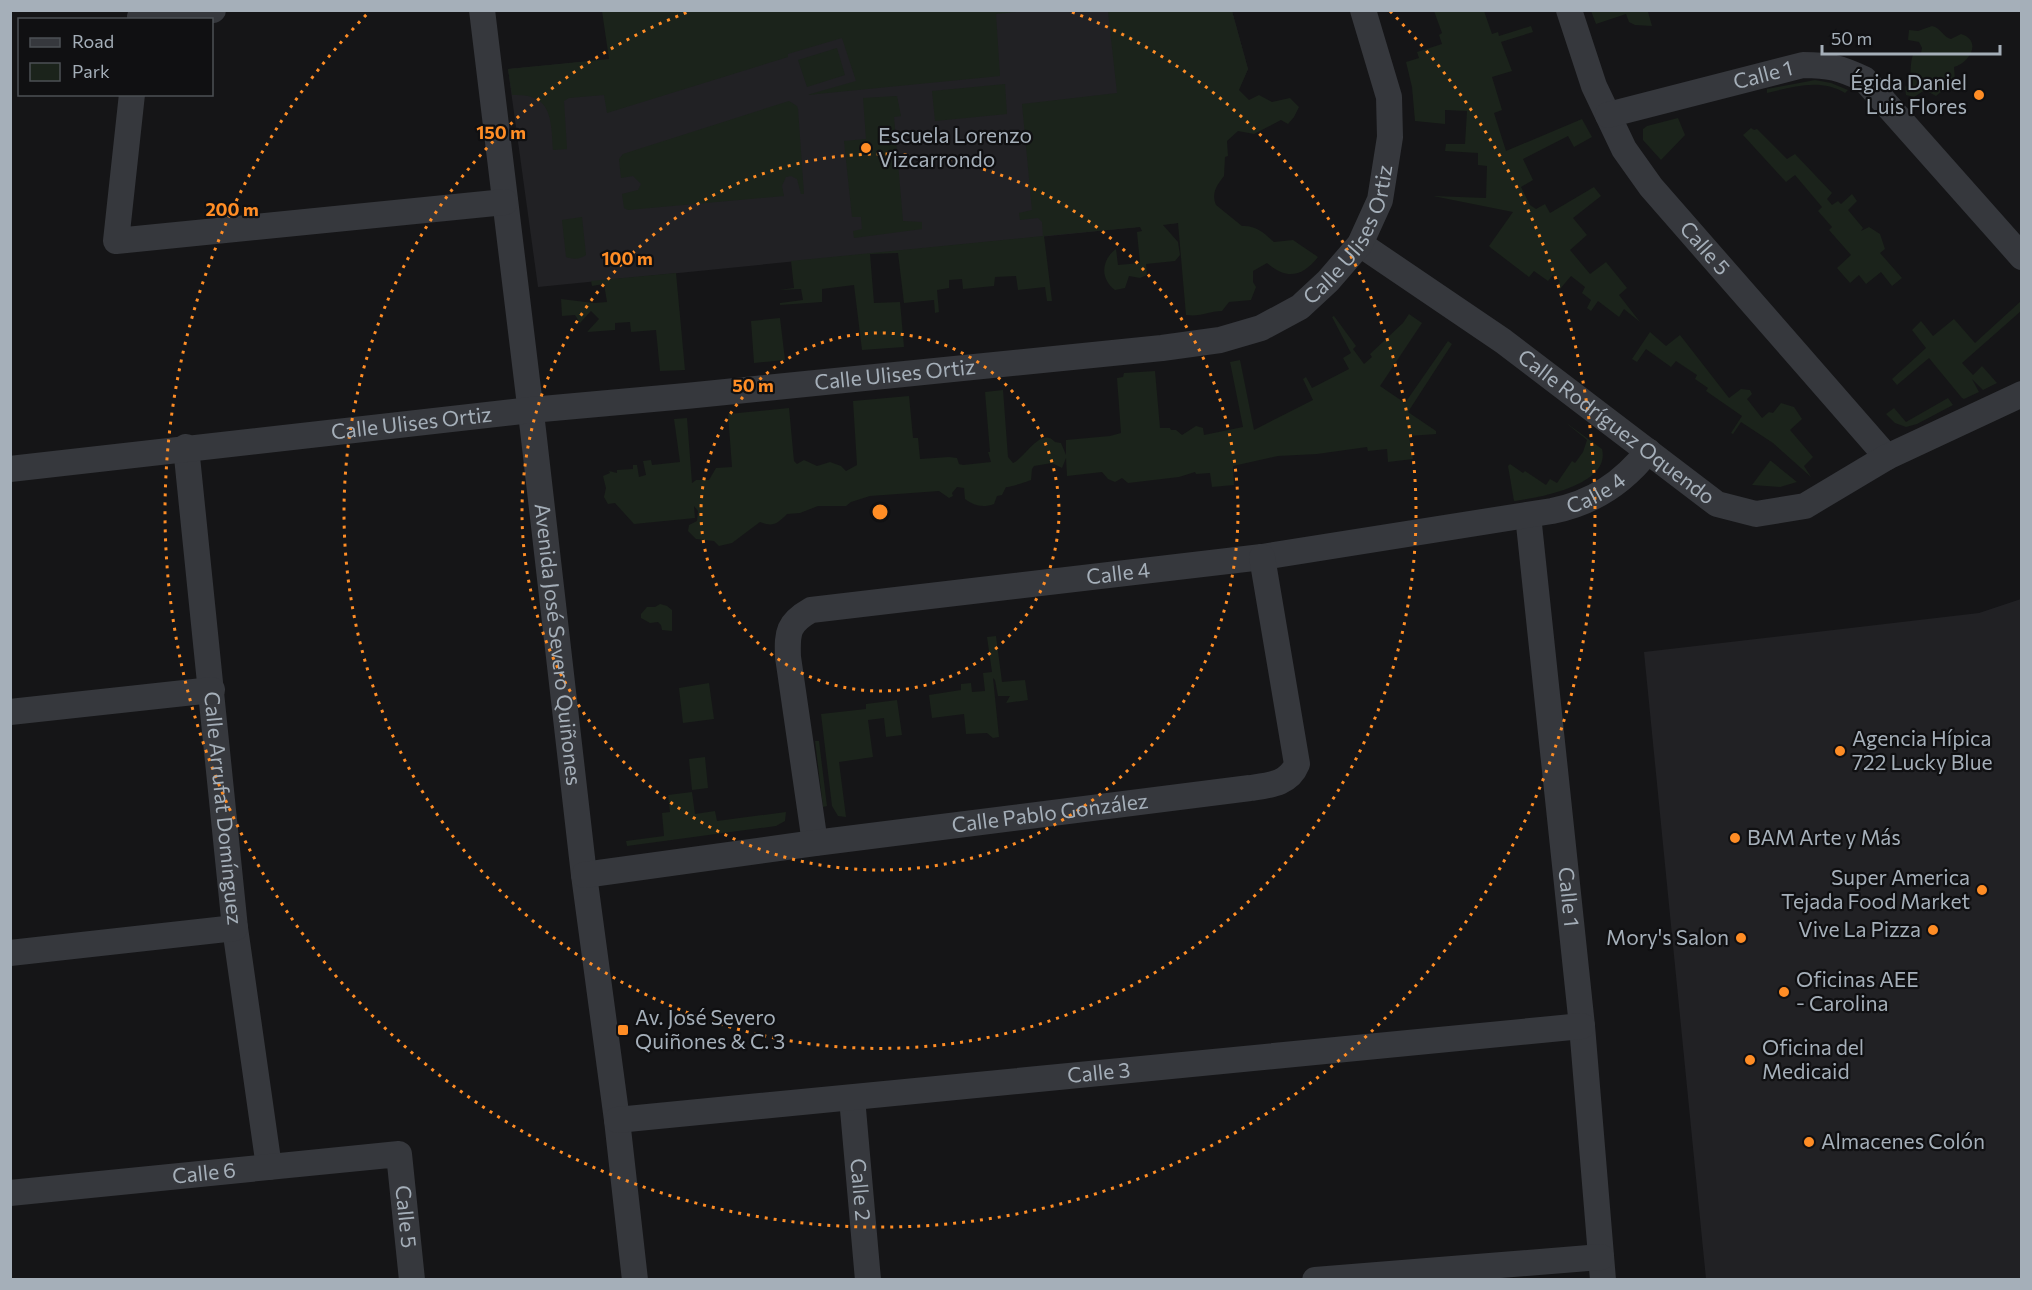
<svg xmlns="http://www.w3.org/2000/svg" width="2032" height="1290" font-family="Commissioner,sans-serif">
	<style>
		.built { fill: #212124 }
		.green { fill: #1b231b }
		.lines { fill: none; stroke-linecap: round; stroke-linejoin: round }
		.minor { stroke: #36383d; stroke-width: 26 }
		.ring { fill: none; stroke: #ff8d25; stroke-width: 3; stroke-dasharray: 3 6 }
		.poi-dot { fill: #ff8d25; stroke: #101012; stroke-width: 2 }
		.labels { text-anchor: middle; stroke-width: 4.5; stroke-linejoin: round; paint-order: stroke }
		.street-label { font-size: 21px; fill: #a5afb9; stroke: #101012 }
		.poi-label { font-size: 21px; fill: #a5afb9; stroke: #101012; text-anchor: start }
		.centre { fill: #ff8d25; stroke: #101012; stroke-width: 3 }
		.ring-label { font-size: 18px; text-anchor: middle; font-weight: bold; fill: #ff8d25; stroke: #101012; stroke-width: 4.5; stroke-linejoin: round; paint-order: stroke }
	</style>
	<rect width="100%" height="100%" fill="#151517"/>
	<path class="built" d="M 770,10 L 1232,11 L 1248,69 L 1178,223 L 538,287 L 508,69 L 614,59 Z
		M 2021,599 L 2021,1279 L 1706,1279 L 1644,652 L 1979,613 Z"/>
	<path class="green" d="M 602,11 L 1027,11 L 996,14 L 1000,76 L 807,95 L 856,81 L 842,38 L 788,54 L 788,57 L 607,113 L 604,95 L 569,98 L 564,101 L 567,149 L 553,150 C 551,118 552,93 512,95 L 508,69 L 609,59 Z
		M 1108,11 L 1232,11 L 1248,69 L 1239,90 L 1249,100 L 1259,95 L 1272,102 L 1290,98 L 1299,107 L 1294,117 L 1288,124 L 1281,120 L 1254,134 L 1238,131 L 1227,141 L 1228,156 L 1225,157 L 1224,176 C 1217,185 1211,193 1216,205 L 1242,226 C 1256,225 1264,233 1274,242 L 1293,240 L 1318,257 C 1302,277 1287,280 1267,263 L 1253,271 L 1253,282 L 1256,287 L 1251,300 L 1229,302 L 1222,311 C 1208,311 1202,317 1186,315 L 1178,223 L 1163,225 L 1178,242 L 1180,255 L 1175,261 L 1146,264 L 1147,275 L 1140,278 L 1129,276 L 1125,288 L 1115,290 C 1100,279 1101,260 1116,249 L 1118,265 L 1140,263 L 1137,232 L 1142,231 L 1140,227 L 1044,236 L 1052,301 L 1047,301 L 1045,287 L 1018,290 L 1016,276 L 995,277 L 994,286 L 963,289 L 962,279 L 949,280 L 949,288 L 937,290 L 939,312 L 935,313 L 934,300 L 904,303 L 898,253 L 870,254 L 874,303 L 900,302 L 904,347 L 862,350 L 854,285 L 822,289 L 822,302 L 780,305 L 780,303 L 803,300 L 801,289 L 779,290 L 794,288 L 791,261 L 1043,236 L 1042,222 L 1038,218 L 1020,220 L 1019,213 L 1032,210 L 1022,104 L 1117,93 Z
		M 1434,11 L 1484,11 L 1492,34 L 1498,32 L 1499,36 L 1531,26 L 1533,32 L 1501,42 L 1512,71 L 1492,77 L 1502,110 L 1494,113 L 1506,151 L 1582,119 L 1592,137 L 1574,147 L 1568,136 L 1523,159 L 1533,180 L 1521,187 L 1530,205 L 1536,209 L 1545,204 L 1550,213 L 1594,187 L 1601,196 L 1573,218 L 1587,235 L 1570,250 L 1590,274 L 1606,262 L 1627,288 L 1619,295 L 1640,322 L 1624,309 L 1619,317 L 1598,301 L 1591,311 L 1587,308 L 1591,300 L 1582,293 L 1585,287 L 1571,276 L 1560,289 L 1557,286 L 1560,281 L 1553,275 L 1548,281 L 1534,271 L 1529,277 L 1491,248 L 1489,246 L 1513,212 L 1433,196 L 1486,198 L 1487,166 L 1478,165 L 1478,153 L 1445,151 L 1446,144 L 1465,144 L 1467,111 L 1445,110 L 1445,124 L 1415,121 L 1412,87 L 1406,62 L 1419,58 L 1417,52 L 1442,44 L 1439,35 L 1442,33 Z
		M 1591,11 L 1591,10 L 1654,11 L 1648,12 L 1652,26 L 1635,25 L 1629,22 L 1626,14 L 1596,24 Z
		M 1932,26 C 1941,28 1943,37 1951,39 L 1961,34 C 1983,41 1969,63 1954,67 L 1955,80 L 1936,96 L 1925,90 L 1914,97 L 1906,95 L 1905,87 C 1914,79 1908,63 1914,53 L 1921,53 L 1922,48 L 1919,42 L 1908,40 L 1909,30 L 1918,31 Z
		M 837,48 L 845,75 L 807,87 L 798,60 Z
		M 1815,80 L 1831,83 L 1848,90 L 1845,93 C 1820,78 1793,87 1767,93 L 1767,89 Z
		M 1005,84 L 1007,114 L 935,121 L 932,91 Z
		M 897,96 L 901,116 L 894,117 L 903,221 L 922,222 L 922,229 L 854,238 L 853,231 L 862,229 L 861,217 L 852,217 L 844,141 L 866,139 L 863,98 Z
		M 789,101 L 797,106 L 798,109 L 804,194 L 801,194 L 797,179 L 791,176 L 786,177 L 782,186 L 784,196 L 628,210 L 624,208 L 622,194 L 638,190 L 641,184 L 633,176 L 621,178 L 619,159 L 623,154 Z
		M 1678,118 L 1685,135 L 1661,160 L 1643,140 L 1643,129 L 1647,126 Z
		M 1751,128 L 1754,130 L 1757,129 L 1787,159 L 1795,154 L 1832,193 L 1827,199 L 1832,205 L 1838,201 L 1841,204 L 1852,194 L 1857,201 L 1848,210 L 1863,228 L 1861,231 L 1869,227 L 1880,234 L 1885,249 L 1880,253 L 1902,278 L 1892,286 L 1881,272 L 1866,284 L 1859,275 L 1850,283 L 1837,268 L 1851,255 L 1829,230 L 1832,227 L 1818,211 L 1822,207 L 1795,175 L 1786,182 L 1743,135 Z
		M 582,217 L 586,255 C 579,260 573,259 566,257 L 562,220 Z
		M 676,273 L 685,370 L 660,371 L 656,330 L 631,332 L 630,322 L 615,323 L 615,330 L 587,332 L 599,319 L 591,311 L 580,323 L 575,315 L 562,316 L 561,299 L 594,303 L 607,302 L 604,284 L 592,286 L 591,281 Z
		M 2021,301 L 2021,311 L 1962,363 L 1973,375 L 1982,366 L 1997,383 L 1983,390 L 1972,379 L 1979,392 L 1964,399 L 1962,398 L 1929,358 L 1897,385 L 1892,379 L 1926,348 L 1912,330 L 1921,321 L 1933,336 L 1954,319 L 1975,343 Z
		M 1409,314 L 1422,323 L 1380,386 L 1405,403 L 1448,341 L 1452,344 L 1408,412 L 1436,431 L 1436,434 L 1409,436 L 1413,459 L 1388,462 L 1387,449 L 1368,451 L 1367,447 L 1317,454 L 1278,456 L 1233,466 L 1234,485 L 1212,487 L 1210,473 L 1196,474 L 1195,472 L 1179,477 L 1128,483 L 1122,478 L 1115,482 L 1108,479 L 1102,472 L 1067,476 L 1066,458 L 1062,468 L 1052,463 L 1034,466 L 1032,469 L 1031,480 C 1026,482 1011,487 1006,487 L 1002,495 L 997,496 L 994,504 C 983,508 974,506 965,499 L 964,488 L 957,487 L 952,493 L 953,496 L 949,498 L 939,491 L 870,496 L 851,502 L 846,506 L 818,506 L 800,513 L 787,514 C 777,524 773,527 760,522 L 732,543 L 719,546 L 714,541 L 696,539 L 688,531 L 689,525 L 697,521 L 698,511 L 694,506 L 695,518 L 634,524 L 615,503 L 608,504 L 604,497 L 606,488 L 603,476 L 610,473 L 609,471 L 617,473 L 617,470 L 633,469 L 633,465 L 637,465 L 639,477 L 646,475 L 643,461 L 651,460 L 652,465 L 680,462 L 674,419 L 687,418 L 692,483 L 696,480 L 709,480 L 716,468 L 732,467 L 728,414 L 789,408 L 794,461 L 797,464 L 804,460 L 817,466 L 830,462 L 841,466 L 846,471 L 857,465 L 853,401 L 909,396 L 913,438 L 918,438 L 920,459 L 949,457 L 957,458 L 959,464 L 963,465 L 991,462 L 988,452 L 990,452 L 985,392 L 1003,390 L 1008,457 L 1013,463 C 1026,457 1041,426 1055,442 L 1061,443 L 1066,455 L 1066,440 L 1110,436 L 1121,433 L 1117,378 L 1123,377 L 1124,373 L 1155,371 L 1160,428 L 1170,428 L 1171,430 L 1176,430 L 1182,435 L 1196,426 L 1203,428 L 1204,435 L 1243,427 L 1230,362 L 1240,360 L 1254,430 L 1313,400 L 1303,379 L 1306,377 L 1312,388 L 1349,369 L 1343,358 L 1351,353 L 1332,317 L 1334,316 L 1356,346 L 1353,349 L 1364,364 L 1372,357 L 1370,354 L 1403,323 Z
		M 780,318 L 785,360 L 754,363 L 751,321 Z
		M 1650,332 L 1666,346 L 1680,335 L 1729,398 L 1741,389 L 1750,390 L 1752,394 L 1747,399 L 1762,418 L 1769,412 L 1773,413 L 1781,403 L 1794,407 L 1802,419 L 1790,430 L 1813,457 L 1804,466 L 1811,477 L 1773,443 L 1741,422 L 1733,434 L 1731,433 L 1742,416 L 1706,391 L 1708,388 L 1695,379 L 1697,375 L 1676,361 L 1671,367 L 1646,349 L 1637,362 L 1632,359 Z
		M 1948,398 L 1953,405 L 1917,424 L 1906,427 L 1895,423 L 1886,414 L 1894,408 L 1906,422 Z
		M 1565,422 L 1602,449 C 1611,485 1539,498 1514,501 L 1508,466 L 1510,464 L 1523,473 L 1525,471 L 1546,485 L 1550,479 L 1557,483 L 1572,461 L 1575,463 L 1583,452 L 1587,440 Z
		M 1770,461 L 1771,461 L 1797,482 L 1780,487 L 1752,485 Z
		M 660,604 L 667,606 L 672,610 L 672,631 L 662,630 L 661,625 L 658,622 L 650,623 L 641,618 L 641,614 L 647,607 L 655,607 Z
		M 996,636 L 1002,682 L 1025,680 L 1028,700 L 1006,703 L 1010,696 L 998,696 L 995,680 L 993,678 L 999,737 L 993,738 L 987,733 L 966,734 L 964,714 L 932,718 L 929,695 L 961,690 L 961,684 L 971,683 L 972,692 L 985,691 L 983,673 L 992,672 L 987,637 Z
		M 709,683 L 714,719 L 683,723 L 679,688 Z
		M 897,700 L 902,735 L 886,737 L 884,718 L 868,720 L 873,757 L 839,762 L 846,817 L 838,816 L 832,806 L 821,714 L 866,709 L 866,704 Z
		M 819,741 L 827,806 L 823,807 L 815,741 Z
		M 705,757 L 708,788 L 692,790 L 689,759 Z
		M 692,792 L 695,814 L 715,811 L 717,821 L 786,812 L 785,821 L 776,826 L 627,846 L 626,841 L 664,836 L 662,813 L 670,812 L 668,795 Z"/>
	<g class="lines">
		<g class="minor">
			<path id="s1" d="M 482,10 L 533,430 L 584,875 L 617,1120 L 635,1280"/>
			<path id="s2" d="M 1569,10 L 1594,86 L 1624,149 L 1651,187 L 1887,457"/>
			<path d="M 140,20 L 140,17 L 213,10"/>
			<path d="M 132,94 L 116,241 L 505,202"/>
			<path id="s3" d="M 1608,115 L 1803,65 C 1830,65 1840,68 1864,79 L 2022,257"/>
			<path id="s4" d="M 1360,244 L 1503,341 L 1717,504 L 1756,514 L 1805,506 L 1887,457 L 2022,394"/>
			<path id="s5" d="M 186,447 L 235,928 L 269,1167"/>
			<path id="s6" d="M 10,469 L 531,410 L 686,396 L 1162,348 L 1220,340 L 1261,328 L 1300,307 L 1328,281 L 1360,244 L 1380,200 L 1390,137 L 1389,97 L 1363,10"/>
			<path id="s7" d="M 1528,515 L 1582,1026 L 1603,1280"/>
			<path d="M 10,712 L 212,690"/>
			<path id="s8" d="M 815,843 L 788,657 C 787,632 788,623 811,610 L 1262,557 L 1552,511 C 1593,503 1623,483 1648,451"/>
			<path id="s9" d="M 584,875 L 815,843 L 1250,788 C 1270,785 1289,784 1297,764 L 1262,557"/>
			<path d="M 10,953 L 235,928"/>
			<path id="s10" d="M 852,1098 L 868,1280"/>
			<path id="s11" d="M 617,1120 L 1582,1026"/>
			<path id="s12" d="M 10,1193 L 399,1154 L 412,1280"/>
			<path d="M 1315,1280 L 1601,1257"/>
		</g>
	</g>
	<g class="ring">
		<circle cx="880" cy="512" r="179"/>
		<circle cx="880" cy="512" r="358"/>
		<path d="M1072 12A536 536 0 1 1 688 12"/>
		<path d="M1390 11A715 715 0 1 1 370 11"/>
	</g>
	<g class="poi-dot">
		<circle cx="1979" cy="95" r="6"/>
		<circle cx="866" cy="148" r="6"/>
		<circle cx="1840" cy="751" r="6"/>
		<circle cx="1735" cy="838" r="6"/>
		<circle cx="1982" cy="890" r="6"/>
		<circle cx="1933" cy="930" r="6"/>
		<circle cx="1741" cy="938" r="6"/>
		<circle cx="1784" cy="992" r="6"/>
		<rect x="617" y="1024" width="12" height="12" rx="3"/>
		<circle cx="1750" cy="1060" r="6"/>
		<circle cx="1809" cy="1142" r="6"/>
	</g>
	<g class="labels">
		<g class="street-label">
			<text dy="7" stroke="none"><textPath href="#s3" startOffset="160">Calle 1</textPath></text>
			<text dy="7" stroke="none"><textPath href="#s6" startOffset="1394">Calle Ulises Ortiz</textPath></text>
			<text dy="7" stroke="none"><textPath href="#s2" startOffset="278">Calle 5</textPath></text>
			<text dy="7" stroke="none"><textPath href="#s6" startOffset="890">Calle Ulises Ortiz</textPath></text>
			<text dy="7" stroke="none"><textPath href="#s6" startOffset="404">Calle Ulises Ortiz</textPath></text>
			<text dy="7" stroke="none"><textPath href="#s4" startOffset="315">Calle Rodríguez Oquendo</textPath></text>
			<text dy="7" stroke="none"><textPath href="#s8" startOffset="1040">Calle 4</textPath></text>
			<text dy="7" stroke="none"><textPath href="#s8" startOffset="554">Calle 4</textPath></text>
			<text dy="7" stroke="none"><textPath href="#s1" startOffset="639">Avenida José Severo Quiñones</textPath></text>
			<text dy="7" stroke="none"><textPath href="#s5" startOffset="363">Calle Arrufat Domínguez</textPath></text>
			<text dy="7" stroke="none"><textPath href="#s9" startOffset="470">Calle Pablo González</textPath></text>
			<text dy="7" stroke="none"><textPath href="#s7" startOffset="384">Calle 1</textPath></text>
			<text dy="7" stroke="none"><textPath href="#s11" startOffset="484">Calle 3</textPath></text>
			<text dy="7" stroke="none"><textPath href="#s12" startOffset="195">Calle 6</textPath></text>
			<text dy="7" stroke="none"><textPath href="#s10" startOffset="92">Calle 2</textPath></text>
			<text dy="7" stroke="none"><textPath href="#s12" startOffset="454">Calle 5</textPath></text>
		</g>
		<g class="poi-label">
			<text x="1967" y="90" text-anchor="end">Égida Daniel<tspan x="1967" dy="24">Luis Flores</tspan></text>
			<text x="878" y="143">Escuela Lorenzo<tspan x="878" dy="24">Vizcarrondo</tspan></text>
			<text x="1852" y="746">Agencia Hípica<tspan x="1852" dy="24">722 Lucky Blue</tspan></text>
			<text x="1747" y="845">BAM Arte y Más</text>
			<text x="1970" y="885" text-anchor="end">Super America<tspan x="1970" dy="24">Tejada Food Market</tspan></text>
			<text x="1921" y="937" text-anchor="end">Vive La Pizza</text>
			<text x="1729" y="945" text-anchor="end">Mory's Salon</text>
			<text x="1796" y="987">Oficinas AEE<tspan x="1796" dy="24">- Carolina</tspan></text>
			<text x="635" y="1025">Av. José Severo<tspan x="635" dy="24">Quiñones &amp; C. 3</tspan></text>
			<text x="1762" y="1055">Oficina del<tspan x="1762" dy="24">Medicaid</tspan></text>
			<text x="1821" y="1149">Almacenes Colón</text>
		</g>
	</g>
	<circle cx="880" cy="512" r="9" class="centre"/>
	<g class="ring-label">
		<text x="501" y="139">150 m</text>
		<text x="232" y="216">200 m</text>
		<text x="627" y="265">100 m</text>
		<text x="753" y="392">50 m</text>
	</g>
	<rect width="2032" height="1290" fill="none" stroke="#a5afb9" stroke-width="24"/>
	<rect x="18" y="18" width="195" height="78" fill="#101012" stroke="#4c5055" stroke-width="1.5"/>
	<rect x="30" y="38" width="30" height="9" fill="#36383d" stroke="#4c5055" stroke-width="1.5"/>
	<text x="72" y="48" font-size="18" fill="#a5afb9">Road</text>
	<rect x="30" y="63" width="30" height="18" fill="#1b231b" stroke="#4c5055" stroke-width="1.5"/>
	<text x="72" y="78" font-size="18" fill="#a5afb9">Park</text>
	<path d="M1822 45v9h178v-9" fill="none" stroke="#a5afb9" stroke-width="3"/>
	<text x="1831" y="45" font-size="18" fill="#a5afb9" stroke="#101012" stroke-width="4.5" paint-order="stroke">50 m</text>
</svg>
